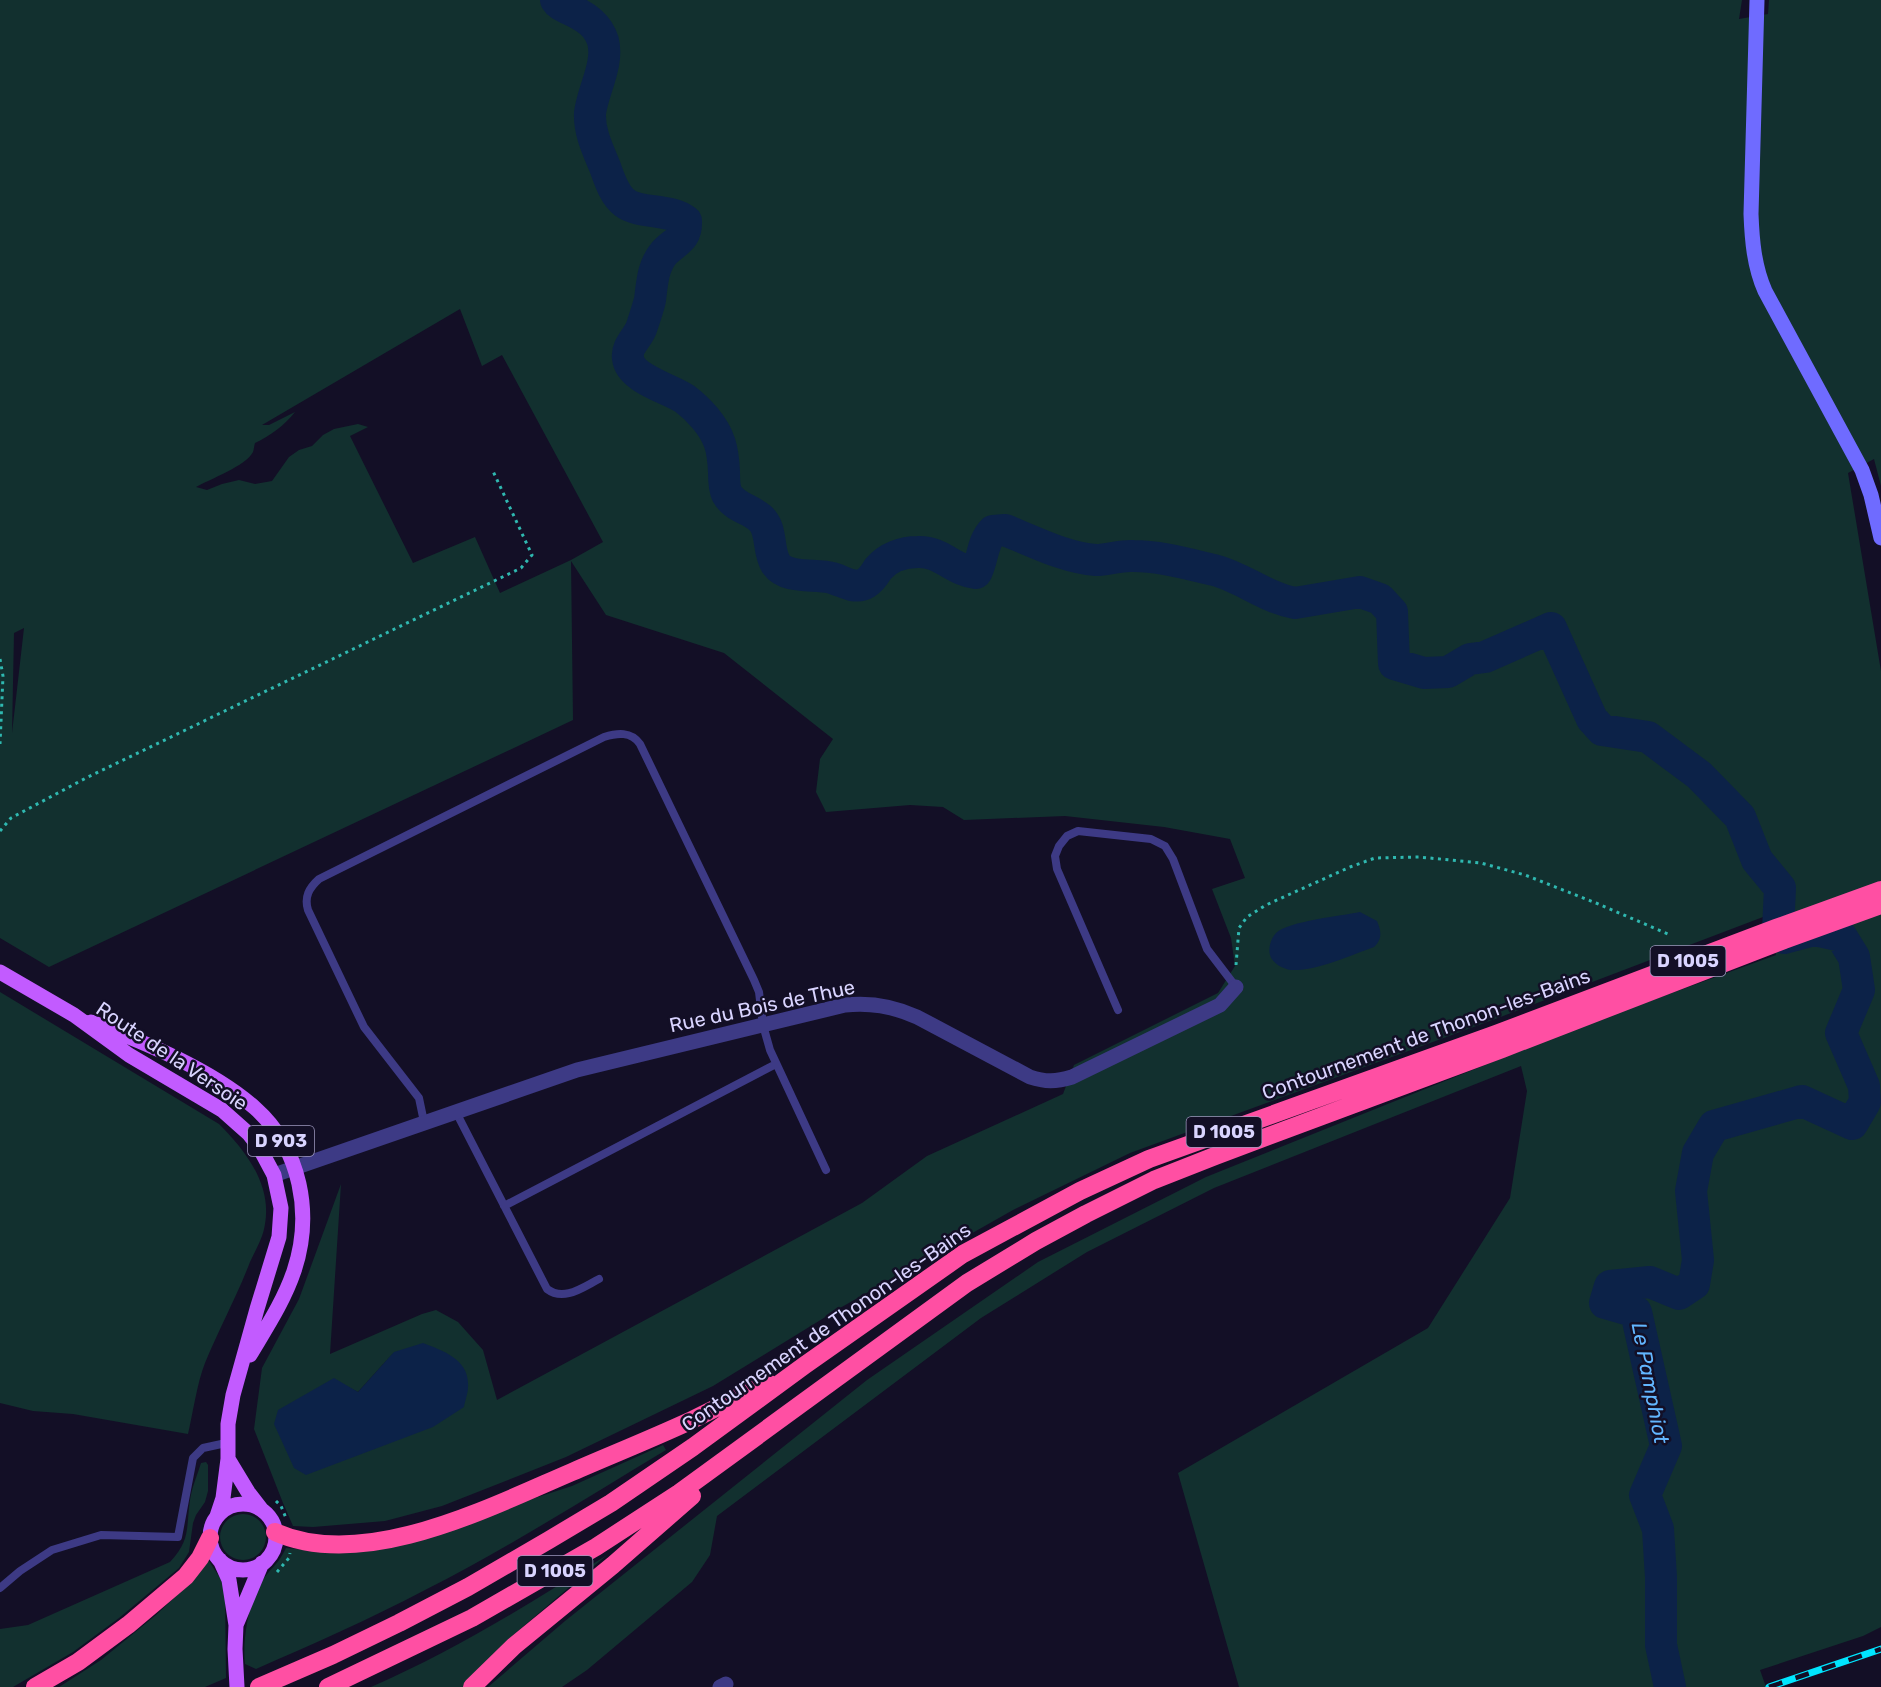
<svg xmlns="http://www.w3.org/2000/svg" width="1881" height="1687" font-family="Rubik,sans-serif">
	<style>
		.green { fill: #12302f; fill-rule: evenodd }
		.water { fill: #0c2248 }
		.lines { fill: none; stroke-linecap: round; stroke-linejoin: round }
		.river { stroke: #0c2248; stroke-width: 32 }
		.path { stroke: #2fb8b0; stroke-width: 3; stroke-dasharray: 3 4.5; stroke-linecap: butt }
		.lane { stroke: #3d3a85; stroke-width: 8 }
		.street { stroke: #3d3a85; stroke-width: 15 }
		.secondary { stroke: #6f6bff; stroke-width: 15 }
		.primary { stroke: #c25bff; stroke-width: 15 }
		.highway { stroke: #ff4fa3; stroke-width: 18 }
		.rail-casing { stroke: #00e5ff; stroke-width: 7 }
		.rail { stroke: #130f26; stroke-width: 4.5; stroke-dasharray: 14; stroke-linecap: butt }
		.labels { text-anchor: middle; stroke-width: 5; stroke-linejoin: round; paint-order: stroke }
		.shield { fill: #130f26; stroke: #9e99be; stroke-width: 1.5 }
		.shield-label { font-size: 18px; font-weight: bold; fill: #d9d4ff }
		.street-label { font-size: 20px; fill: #d9d4ff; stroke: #130f26 }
		.water-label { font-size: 21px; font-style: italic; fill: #62b6ff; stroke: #130f26 }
	</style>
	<rect width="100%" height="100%" fill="#130f26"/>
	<path class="green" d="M 0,0 L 1742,0 L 1739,19 L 1768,14 L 1769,0 L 1881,0 L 1881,486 L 1874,459 L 1848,473 L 1881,671 L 1881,1627 L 1863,1636 L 1760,1670 L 1766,1687 L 1239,1687 L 1178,1473 L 1428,1328 L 1510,1198 L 1527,1091 L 1521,1066 L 1214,1188 L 1087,1252 L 981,1318 L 717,1516 L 710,1555 L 692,1582 L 587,1670 L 562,1687 L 488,1687 L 565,1621 L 867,1380 L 1038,1262 L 1206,1177 L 1587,1024 L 1776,955 L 1763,917 L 1490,1021 L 1130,1153 L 1013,1210 L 840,1308 L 713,1386 L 566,1457 L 442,1506 L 385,1521 L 313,1527 L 293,1526 L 283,1503 L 254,1429 L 262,1368 L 299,1299 L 341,1184 L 330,1354 L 422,1314 L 436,1310 L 458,1322 L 483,1350 L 497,1400 L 862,1203 L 927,1156 L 1063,1094 L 1074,1065 L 1218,993 L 1235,966 L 1231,938 L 1212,889 L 1245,878 L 1230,839 L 1164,827 L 1065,816 L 964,820 L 943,807 L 910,805 L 826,812 L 816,792 L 820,759 L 833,739 L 724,653 L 606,615 L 571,561 L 573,720 L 49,967 L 0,938 ZM 460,309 L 482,366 L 502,355 L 603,542 L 571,560 L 500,593 L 475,537 L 413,563 L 350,436 L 368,427 L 358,424 L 334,429 L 323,435 L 312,446 L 299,450 L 289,457 L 272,481 L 255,484 L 239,480 L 222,484 L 207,490 L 196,487 C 210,479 246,466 253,452 C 254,449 254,446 255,443 C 270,436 285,425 295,412 L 269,425 L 262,425 ZM 24,628 L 12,733 L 14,633 ZM 394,1352 L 294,1468 L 348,1387 L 358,1392 Z
		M 0,992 L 219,1124 C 245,1150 272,1184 265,1224 C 263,1238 256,1249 250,1262 C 237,1296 219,1329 205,1363 C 197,1383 193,1413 188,1434 L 73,1414 L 33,1411 L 0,1403 Z
		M 663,1445 L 666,1450 C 586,1498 508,1548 425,1590 C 370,1619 313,1644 256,1669 L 245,1664 C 242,1640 249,1597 264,1578 C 273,1566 279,1563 286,1548 L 322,1551 L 483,1515 L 572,1486 Z
		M 206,1462 L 208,1465 L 208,1491 L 205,1502 L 196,1515 L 193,1523 L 189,1552 L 179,1568 L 119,1618 L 73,1652 L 13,1687 L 0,1687 L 0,1629 L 28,1625 L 170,1562 C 191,1540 186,1527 190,1500 C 192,1487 197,1476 201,1463 Z
		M220 1537a23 23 0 1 1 46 0a23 23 0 1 1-46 0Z
		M 607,1555 L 512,1636 L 463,1687 L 371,1687 C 454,1651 531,1603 607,1555 Z
		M 207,1558 L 220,1578 L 225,1589 L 226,1678 L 205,1687 L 59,1687 L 101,1660 L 156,1615 L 193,1580 Z"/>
	<path class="water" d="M 1360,912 L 1377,921 C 1381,931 1383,938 1374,947 C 1349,956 1317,971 1291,970 C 1283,969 1272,963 1270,955 C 1268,948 1271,938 1276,933 C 1289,921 1341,916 1360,912 Z
		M 423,1343 C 444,1351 470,1360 468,1387 C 468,1394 465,1400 464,1407 L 433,1427 L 306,1475 L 294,1468 L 274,1424 L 278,1410 L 334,1378 L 358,1392 L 394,1352 Z"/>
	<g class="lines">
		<path class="river" d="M 556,0 C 559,5 565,7 571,10 C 586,17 598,25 603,41 C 609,64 593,90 590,113 C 589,132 598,150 605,167 C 609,178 614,195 625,203 C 639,214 669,208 686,221 C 687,240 675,241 664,253 C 653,266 652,283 650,300 C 648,308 645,317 642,326 C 639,337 626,346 628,358 C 630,379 671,389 685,399 C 693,405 699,411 705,418 C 720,436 723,449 724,472 C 724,479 724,488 727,494 C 734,507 750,509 760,518 C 773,529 767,550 776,564 C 787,580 816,573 832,578 C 843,581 855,590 866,583 C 871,580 875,574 878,569 C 888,557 903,552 918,552 C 941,551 954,571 976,573 C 983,560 982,542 993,531 L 1005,530 C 1033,541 1065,558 1096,560 C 1108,560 1121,555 1133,556 C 1160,556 1188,564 1214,570 C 1242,577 1266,598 1295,603 L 1360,592 L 1380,599 L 1392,612 L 1394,664 L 1424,673 L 1448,672 L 1470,659 L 1485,657 L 1551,628 L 1592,719 L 1602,730 L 1648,737 L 1699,775 L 1740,817 L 1757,860 L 1780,888 L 1778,930 L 1784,938 L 1814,930 L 1841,936 L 1854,957 L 1859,990 L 1841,1033 L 1864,1086 L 1865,1102 L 1852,1124 L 1802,1101 L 1714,1126 L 1698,1153 L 1691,1191 L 1698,1260 L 1694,1284 L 1679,1294 L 1650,1282 L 1610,1286 L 1605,1303 L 1636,1312 L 1666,1446 L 1645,1495 L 1658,1529 L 1661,1577 L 1661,1645 L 1670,1687"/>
		<path class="path" d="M 0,659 L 3,676 L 0,744
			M 0,831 L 11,818 L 86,778 L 521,568 L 532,555 L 492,469
			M 1236,965 L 1239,928 L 1247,917 L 1266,905 L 1350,867 L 1375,858 L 1419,857 L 1481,863 L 1525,875 L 1596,903 L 1668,934
			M 276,1501 L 281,1506 L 286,1518
			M 277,1572 L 289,1558 L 290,1553"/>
		<path class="lane" d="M 1118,1010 L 1057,869 L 1055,856 L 1059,846 L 1067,836 L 1078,831 L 1151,839 L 1165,846 L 1173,859 L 1207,949 L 1236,987
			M 456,1112 L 547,1289 C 564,1302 583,1287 599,1279
			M 424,1122 L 419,1098 L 364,1027 L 308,910 C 304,897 309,888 319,879 L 604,737 C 617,733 631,731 640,744 L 754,980 L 759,992 L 763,1025 L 770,1050 L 826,1170
			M 504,1206 L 776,1064
			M 0,1588 L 20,1571 L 52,1550 L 101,1535 L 178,1537 L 193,1458 L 203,1448 L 226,1443"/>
		<path class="street" d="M 274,1175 L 577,1070 L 845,1005 C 871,1002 893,1006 917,1017 L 1030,1077 C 1045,1082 1056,1082 1072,1077 L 1220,1005 L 1236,987
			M 720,1687 L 726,1684"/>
		<path class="secondary" d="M 1757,0 L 1751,214 C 1752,240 1754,266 1765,291 L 1862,470 L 1871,495 L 1881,538"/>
		<path class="primary" d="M 0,972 L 74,1015 L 129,1055 L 222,1110 L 249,1134 L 259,1147 L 274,1175 L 281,1208 L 279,1237 L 257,1309 L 233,1395 L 228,1424 L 228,1459 L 223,1498 L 217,1516
			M 91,1022 C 144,1042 212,1070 255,1108 C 301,1149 313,1214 294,1271 C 284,1301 266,1328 250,1355
			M 228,1459 L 248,1492 L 262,1510
			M210 1537a33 33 0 1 1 66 0a33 33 0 1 1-66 0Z
			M 220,1560 L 229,1580 L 236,1625 L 235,1649 L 237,1687
			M 236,1625 L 262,1563"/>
		<path class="highway" d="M 275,1532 C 364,1572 490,1507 572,1472 C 611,1455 651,1439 690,1421 C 716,1408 742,1395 768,1383
			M 35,1687 L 78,1662 L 128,1625 L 186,1576 L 200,1558 L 210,1538
			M 259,1687 L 333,1655 L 399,1623 L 468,1587 L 549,1540 L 611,1503 L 693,1447 L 805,1365 L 963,1254 L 1080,1191 L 1149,1159 L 1496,1034 L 1776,928 L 1881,890
			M 328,1687 L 472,1618 L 596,1547 L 679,1493 L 967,1283 L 1036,1241 L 1086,1214 L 1154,1180 L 1215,1156 L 1502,1049 L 1784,940 L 1881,905
			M 472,1687 L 514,1646 L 613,1565 L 692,1496"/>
		<defs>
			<path id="rail" d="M 1769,1687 L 1881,1649"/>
		</defs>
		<use href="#rail" class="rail-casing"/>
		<use href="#rail" class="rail"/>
	</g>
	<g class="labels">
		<g class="shield">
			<rect x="1650.5" y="946" width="75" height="30" rx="4.5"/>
			<rect x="1186.5" y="1117" width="75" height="30" rx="4.5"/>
			<rect x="248" y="1126" width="66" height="30" rx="4.5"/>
			<rect x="517.5" y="1556" width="75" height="30" rx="4.5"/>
		</g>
		<g class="shield-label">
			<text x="1688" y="967">D 1005</text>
			<text x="1224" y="1138">D 1005</text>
			<text x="281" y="1147">D 903</text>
			<text x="555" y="1577">D 1005</text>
		</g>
		<g class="street-label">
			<text transform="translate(762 1006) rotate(-12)" y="7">Rue du Bois de Thue</text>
			<text transform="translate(1426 1034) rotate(-20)" y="7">Contournement de Thonon-les-Bains</text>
			<text transform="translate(172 1056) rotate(34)" y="7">Route de la Versoie</text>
			<text transform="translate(826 1327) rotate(-35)" y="7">Contournement de Thonon-les-Bains</text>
		</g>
		<g class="water-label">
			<text transform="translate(1650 1383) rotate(79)" y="7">Le Pamphiot</text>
		</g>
	</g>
</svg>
